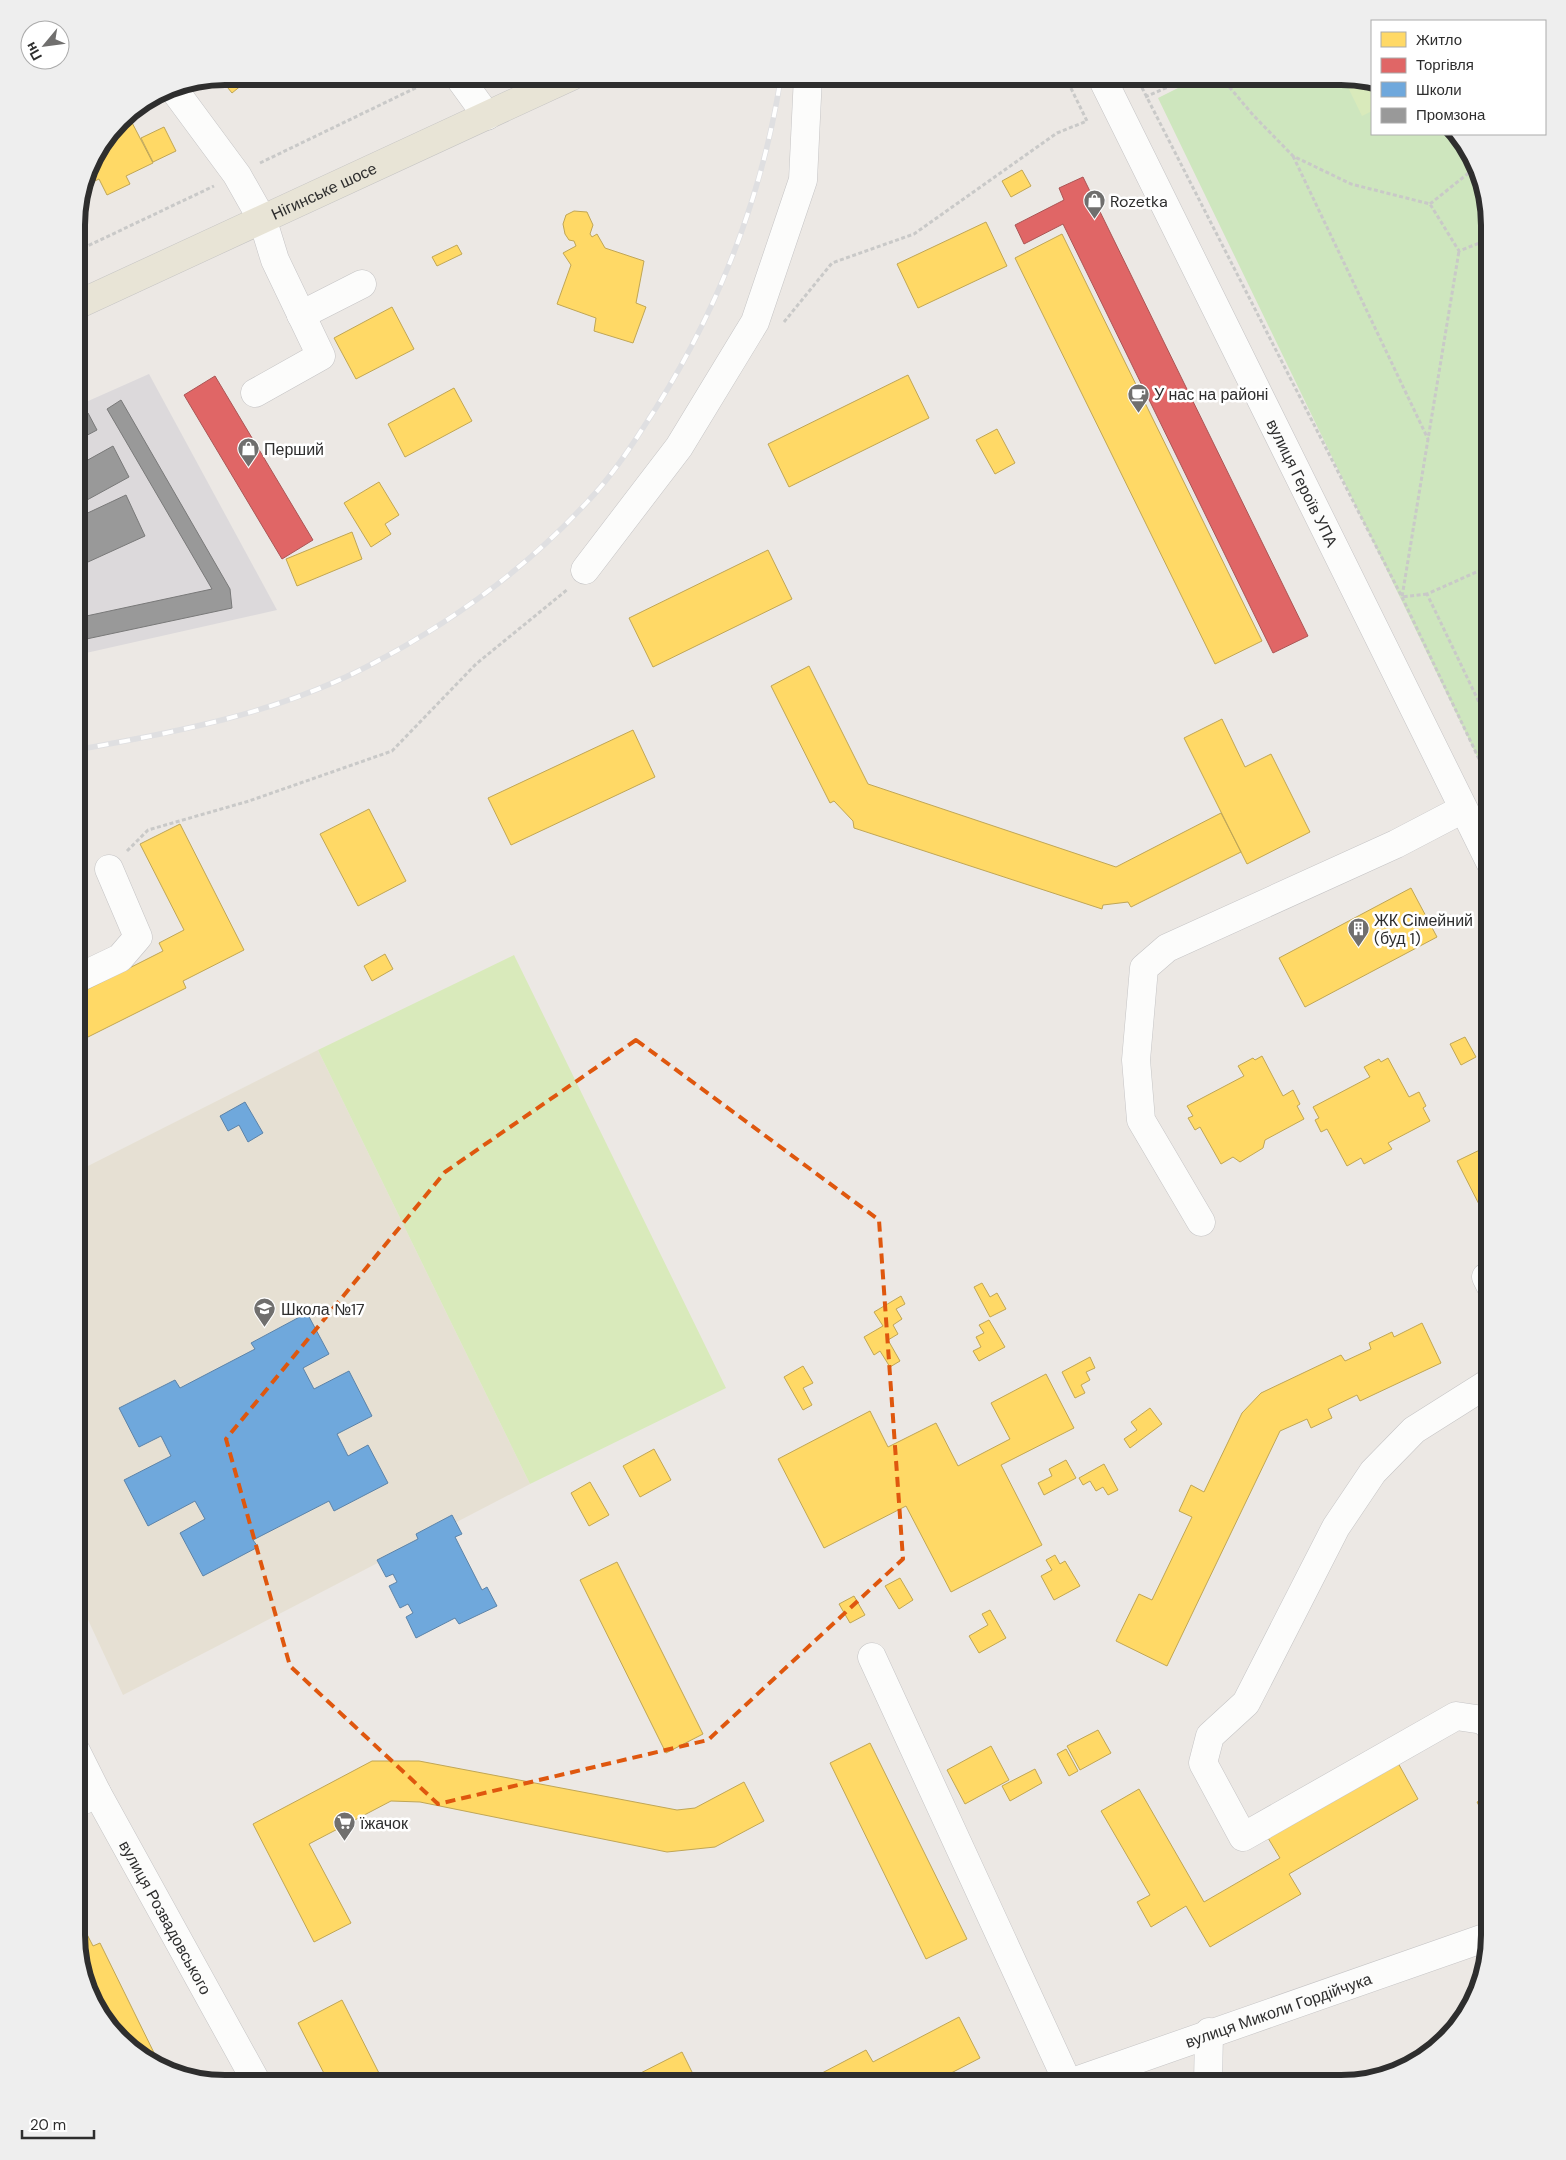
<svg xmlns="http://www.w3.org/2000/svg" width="1566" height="2160" font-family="'DM Sans',sans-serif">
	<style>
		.industrial { fill: #dcd9db }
		.education { fill: #e6e0d3 }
		.green { fill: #cee6be }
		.pitch { fill: #d9eabb }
		.homes { fill: #ffd966; stroke: #c0a655 }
		.shops { fill: #e06666; stroke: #ab5555 }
		.schools { fill: #6fa8dc; stroke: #5c83a8 }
		.industry { fill: #999; stroke: #797979 }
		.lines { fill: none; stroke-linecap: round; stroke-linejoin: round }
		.minor-casing { stroke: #c5c4c5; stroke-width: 29 }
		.major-casing { stroke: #c6c5c4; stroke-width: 29 }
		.path { stroke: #c9c9c8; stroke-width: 3; stroke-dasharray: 4 2.5; stroke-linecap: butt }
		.minor { stroke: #fcfcfb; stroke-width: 28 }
		.major { stroke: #e8e4d6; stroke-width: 28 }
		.rail-casing { stroke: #dfdfe1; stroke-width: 5.5 }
		.rail { stroke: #fff; stroke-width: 4; stroke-dasharray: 11; stroke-linecap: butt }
		.marked { fill: none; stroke: #df570e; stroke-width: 4; stroke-dasharray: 10 6; stroke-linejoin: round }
		.labels { text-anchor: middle; stroke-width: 5; stroke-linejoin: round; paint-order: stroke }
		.street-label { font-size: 16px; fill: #2e2e2e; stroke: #fff }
		.poi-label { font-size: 16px; fill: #2e2e2e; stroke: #fff; text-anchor: start }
		.rim { fill: none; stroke: #2e2e2e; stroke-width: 6 }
	</style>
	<rect width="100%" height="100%" fill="#ece8e4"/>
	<path class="industrial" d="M 149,374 L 277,610 L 77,655 L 77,406 Z"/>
	<path class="education" d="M 318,1050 L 530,1484 L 123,1695 L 76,1594 L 76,1172 Z"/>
	<path class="green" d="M 1200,77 L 1351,77 L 1372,83 L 1372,134 L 1453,134 L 1470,150 L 1490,225 L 1490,783 L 1158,98 Z"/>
	<path class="pitch" d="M 1343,77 L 1372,83 L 1372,111 L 1362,116 Z
		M 514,955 L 726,1388 L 530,1484 L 318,1050 Z"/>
	<path class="homes" d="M 253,76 L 232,93 L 219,77 L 225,76 Z
		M 127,113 L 153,163 L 126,176 L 130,184 L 107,195 L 99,179 L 84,186 L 92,159 Z
		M 164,127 L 176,151 L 153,162 L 141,138 Z
		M 1022,170 L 1031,186 L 1011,197 L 1002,181 Z
		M 574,211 L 587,212 L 593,225 L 590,234 L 592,237 L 597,234 L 605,248 L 644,261 L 636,303 L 646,307 L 633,343 L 594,331 L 596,318 L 557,304 L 571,265 L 563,253 L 576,246 L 574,241 L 569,240 L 565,234 L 563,224 L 566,215 Z
		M 986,222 L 1007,266 L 918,308 L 897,264 Z
		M 1062,234 L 1262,641 L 1215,664 L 1015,258 Z
		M 457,245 L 462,254 L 437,266 L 432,257 Z
		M 392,307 L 414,349 L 356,379 L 334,338 Z
		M 908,375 L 929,418 L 789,487 L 768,444 Z
		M 454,388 L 472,421 L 405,457 L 388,424 Z
		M 997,429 L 1015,463 L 995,474 L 976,440 Z
		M 379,482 L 399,515 L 385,524 L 391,534 L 371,547 L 344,503 Z
		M 352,532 L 362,559 L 297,586 L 286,559 Z
		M 768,550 L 792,599 L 653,667 L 629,618 Z
		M 809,666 L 868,784 L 1116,867 L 1221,813 L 1241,852 L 1131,907 L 1128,902 L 1103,905 L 1102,909 L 854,828 L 853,821 L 834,801 L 830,803 L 771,686 Z
		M 1222,719 L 1245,767 L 1271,754 L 1310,832 L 1247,864 L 1184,738 Z
		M 633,730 L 655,777 L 511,845 L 488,798 Z
		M 369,809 L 406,881 L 358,906 L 320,834 Z
		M 180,824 L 244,950 L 183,981 L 186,988 L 76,1043 L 76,995 L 163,951 L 159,943 L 184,930 L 140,844 Z
		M 1411,888 L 1437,937 L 1305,1007 L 1279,958 Z
		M 385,954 L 393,969 L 372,981 L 364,966 Z
		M 1465,1037 L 1476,1057 L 1461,1065 L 1450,1044 Z
		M 1262,1056 L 1283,1096 L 1293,1090 L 1300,1104 L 1297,1106 L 1304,1119 L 1265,1140 L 1263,1148 L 1240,1162 L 1233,1157 L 1221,1164 L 1200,1127 L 1195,1130 L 1188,1118 L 1193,1116 L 1187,1106 L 1244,1076 L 1238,1066 L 1253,1058 L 1255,1060 Z
		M 1388,1058 L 1409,1097 L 1419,1092 L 1426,1106 L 1423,1108 L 1430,1121 L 1388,1143 L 1392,1149 L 1364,1164 L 1361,1158 L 1347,1166 L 1327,1129 L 1321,1132 L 1315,1120 L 1319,1118 L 1313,1107 L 1370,1077 L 1364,1067 L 1379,1059 L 1381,1062 Z
		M 1490,1145 L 1490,1216 L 1486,1218 L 1457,1161 Z
		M 982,1283 L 990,1297 L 997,1293 L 1006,1309 L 990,1317 L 974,1287 Z
		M 901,1296 L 905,1304 L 896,1309 L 902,1319 L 893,1325 L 898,1334 L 888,1340 L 900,1361 L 890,1367 L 880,1351 L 874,1355 L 864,1337 L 883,1326 L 874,1312 Z
		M 989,1320 L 1005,1347 L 979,1361 L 973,1351 L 981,1347 L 976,1337 L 984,1333 L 979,1325 Z
		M 1422,1323 L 1441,1363 L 1360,1401 L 1357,1395 L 1328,1409 L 1332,1418 L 1311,1428 L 1307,1419 L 1280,1431 L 1167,1666 L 1116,1641 L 1139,1594 L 1152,1600 L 1192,1517 L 1179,1511 L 1191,1485 L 1204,1492 L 1242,1413 L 1261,1393 L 1341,1355 L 1345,1361 L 1371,1349 L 1369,1343 L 1392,1332 L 1394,1337 Z
		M 1090,1357 L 1095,1368 L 1086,1372 L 1090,1380 L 1081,1385 L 1085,1393 L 1075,1398 L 1062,1372 Z
		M 803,1366 L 813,1383 L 803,1388 L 812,1405 L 803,1410 L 784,1377 Z
		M 1046,1374 L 1074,1428 L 1001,1465 L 1042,1545 L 951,1592 L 906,1506 L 824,1548 L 778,1459 L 870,1411 L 888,1447 L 936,1423 L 958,1466 L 1010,1439 L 991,1403 Z
		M 1150,1408 L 1162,1424 L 1130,1448 L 1124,1439 L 1137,1430 L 1131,1422 Z
		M 654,1449 L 671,1480 L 640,1497 L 623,1466 Z
		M 1066,1460 L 1076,1478 L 1044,1495 L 1038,1483 L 1052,1476 L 1049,1469 Z
		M 1104,1464 L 1118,1490 L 1108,1495 L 1103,1487 L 1096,1491 L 1090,1481 L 1083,1485 L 1079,1478 Z
		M 590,1482 L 609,1515 L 589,1526 L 571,1493 Z
		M 1055,1555 L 1060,1564 L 1065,1561 L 1080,1586 L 1054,1600 L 1041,1576 L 1052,1570 L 1046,1560 Z
		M 617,1562 L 703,1734 L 666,1753 L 580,1580 Z
		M 900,1578 L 913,1600 L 899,1609 L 885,1586 Z
		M 854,1596 L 865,1615 L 850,1623 L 839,1604 Z
		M 990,1610 L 1006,1638 L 979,1653 L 969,1636 L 988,1625 L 982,1614 Z
		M 1098,1730 L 1111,1753 L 1080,1770 L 1067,1746 Z
		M 870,1743 L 967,1939 L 926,1959 L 830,1763 Z
		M 991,1746 L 1009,1780 L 965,1804 L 947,1770 Z
		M 1066,1749 L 1078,1771 L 1069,1776 L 1057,1754 Z
		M 372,1761 L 419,1761 L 677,1810 L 695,1808 L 744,1782 L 764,1821 L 715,1847 L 667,1852 L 420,1802 L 391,1801 L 309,1844 L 351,1923 L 314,1942 L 253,1824 Z
		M 1398,1763 L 1418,1799 L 1289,1874 L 1301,1894 L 1210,1947 L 1186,1906 L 1151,1927 L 1137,1902 L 1150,1895 L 1101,1811 L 1139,1789 L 1204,1902 L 1280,1858 L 1268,1838 Z
		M 1035,1769 L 1042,1783 L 1010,1801 L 1002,1786 Z
		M 1490,1796 L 1490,1827 L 1477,1802 Z
		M 76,1913 L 93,1946 L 100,1943 L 161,2067 L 150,2064 L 96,2010 L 76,1935 Z
		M 342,2000 L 384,2083 L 329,2083 L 298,2023 Z
		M 959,2017 L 980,2058 L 930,2084 L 801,2084 L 866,2050 L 873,2062 Z
		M 682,2052 L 698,2084 L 619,2084 Z"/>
	<path class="shops" d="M 1083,177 L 1308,636 L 1273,653 L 1063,224 L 1024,244 L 1015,225 L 1064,200 L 1059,188 Z
		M 215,376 L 313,540 L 282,559 L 184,395 Z"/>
	<path class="schools" d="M 245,1102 L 263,1133 L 248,1142 L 239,1125 L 228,1131 L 220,1116 Z
		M 307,1313 L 329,1354 L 303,1368 L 314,1389 L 349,1371 L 372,1416 L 337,1434 L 348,1456 L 368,1445 L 388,1483 L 334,1511 L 329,1501 L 253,1540 L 258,1547 L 203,1576 L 180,1533 L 205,1519 L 195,1501 L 148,1526 L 124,1480 L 171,1456 L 161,1436 L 139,1447 L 119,1408 L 175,1380 L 180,1388 L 255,1349 L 251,1343 Z
		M 452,1515 L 462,1534 L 455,1537 L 482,1590 L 487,1587 L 497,1606 L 459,1624 L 455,1618 L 416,1638 L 406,1617 L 413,1613 L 408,1604 L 400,1608 L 389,1586 L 397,1582 L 393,1574 L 386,1577 L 377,1560 L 418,1539 L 416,1534 Z"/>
	<path class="industry" d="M 121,400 L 230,589 L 232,608 L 77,641 L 77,618 L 212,589 L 107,409 Z
		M 88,413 L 97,430 L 78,440 L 77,420 Z
		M 113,446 L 129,477 L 87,500 L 77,479 L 77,466 Z
		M 126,495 L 145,536 L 77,567 L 77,518 Z"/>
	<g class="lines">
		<defs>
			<g id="minor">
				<path d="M 458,76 L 487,116"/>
				<path id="s1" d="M 1101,76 L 1490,862"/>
				<path d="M 172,87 L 237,175 L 263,221 L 275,260 L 321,356 L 255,393"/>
				<path d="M 301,315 L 362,284"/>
				<path d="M 585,570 L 679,447 L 755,322 L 803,180 L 808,76"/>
				<path d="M 76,979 L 120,958 L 138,937 L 109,869"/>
				<path d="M 1201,1222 L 1141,1120 L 1136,1060 L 1144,968 L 1167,948 L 1396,844 L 1463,809"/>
				<path d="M 1490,1285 L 1486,1277 L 1490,1275"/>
				<path d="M 872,1657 L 1068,2083"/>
				<path d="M 1490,1727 L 1483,1720 L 1456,1716 L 1243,1837 L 1203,1763 L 1210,1736 L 1246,1703 L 1336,1527 L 1373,1472 L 1414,1430 L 1490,1382"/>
				<path id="s2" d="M 76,1751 L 97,1793 L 257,2083"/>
				<path d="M 76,1804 L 97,1793"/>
				<path id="s3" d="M 1067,2084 L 1490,1936"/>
				<path d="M 1208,2084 L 1209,2032"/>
			</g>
			<g id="major">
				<path id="s4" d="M 77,305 L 572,76"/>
			</g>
		</defs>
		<use href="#minor" class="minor-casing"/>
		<use href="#major" class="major-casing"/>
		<path class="path" d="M 1136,76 L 1402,597 L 1490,782
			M 1221,77 L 1253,115 L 1293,156 L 1351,184 L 1430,204 L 1459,251 L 1482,242 L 1488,218
			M 1145,97 L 1191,77
			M 1293,156 L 1428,439
			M 260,163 L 434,79
			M 1471,171 L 1472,159
			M 1430,204 L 1471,171 L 1479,186
			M 1482,242 L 1490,248
			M 77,251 L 214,186
			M 784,322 L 832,263 L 914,234 L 1057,133 L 1087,121 L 1065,76
			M 1427,594 L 1402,597 L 1459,251
			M 1490,725 L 1427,594 L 1490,566
			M 127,851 L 148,830 L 249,801 L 392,751 L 476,664 L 568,589"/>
		<use href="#minor" class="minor"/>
		<use href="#major" class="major"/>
		<defs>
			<path id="rail" d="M 76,750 C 177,732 279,713 370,665 C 451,623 528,567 589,500 C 609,479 627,453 643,428 C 713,323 762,201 781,76"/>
		</defs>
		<use href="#rail" class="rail-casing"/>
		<use href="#rail" class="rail"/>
	</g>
	<path class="marked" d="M 636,1040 L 879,1220 L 903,1559 L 708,1740 L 438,1804 L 290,1666 L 226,1439 L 445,1172 Z"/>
	<defs>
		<symbol id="shop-pin" viewBox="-11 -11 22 30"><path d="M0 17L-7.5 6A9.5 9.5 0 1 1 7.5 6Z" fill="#706f6e" stroke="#fff"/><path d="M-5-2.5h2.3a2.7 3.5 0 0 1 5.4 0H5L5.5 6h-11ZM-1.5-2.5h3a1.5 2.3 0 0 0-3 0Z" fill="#fff"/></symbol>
		<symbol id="cafe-pin" viewBox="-11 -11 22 30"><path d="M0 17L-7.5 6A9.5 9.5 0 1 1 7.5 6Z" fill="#706f6e" stroke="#fff"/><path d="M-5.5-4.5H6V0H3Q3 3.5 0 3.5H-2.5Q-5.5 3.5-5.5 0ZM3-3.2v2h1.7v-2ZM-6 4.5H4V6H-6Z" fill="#fff"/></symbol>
		<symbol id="building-pin" viewBox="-11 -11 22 30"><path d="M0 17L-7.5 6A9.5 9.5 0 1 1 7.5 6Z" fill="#706f6e" stroke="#fff"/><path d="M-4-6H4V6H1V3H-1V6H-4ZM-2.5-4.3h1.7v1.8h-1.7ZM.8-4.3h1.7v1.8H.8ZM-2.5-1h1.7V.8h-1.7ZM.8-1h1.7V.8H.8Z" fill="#fff"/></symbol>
		<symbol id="school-pin" viewBox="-11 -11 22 30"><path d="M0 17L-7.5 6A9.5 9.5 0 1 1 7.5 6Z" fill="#706f6e" stroke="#fff"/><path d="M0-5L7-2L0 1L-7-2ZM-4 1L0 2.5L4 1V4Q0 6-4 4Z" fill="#fff"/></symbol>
		<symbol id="supermarket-pin" viewBox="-11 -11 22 30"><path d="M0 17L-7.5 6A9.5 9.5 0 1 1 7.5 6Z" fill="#706f6e" stroke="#fff"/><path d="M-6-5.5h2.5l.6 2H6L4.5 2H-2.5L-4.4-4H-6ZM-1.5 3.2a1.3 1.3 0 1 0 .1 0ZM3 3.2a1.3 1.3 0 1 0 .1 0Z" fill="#fff"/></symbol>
	</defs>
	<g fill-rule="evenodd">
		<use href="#shop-pin" x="1082" y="188" width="25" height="34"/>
		<use href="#cafe-pin" x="1126" y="382" width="25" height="34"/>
		<use href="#shop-pin" x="236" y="436" width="25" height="34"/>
		<use href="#building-pin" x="1346" y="916" width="25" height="34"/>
		<use href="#school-pin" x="252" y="1296" width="25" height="34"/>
		<use href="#supermarket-pin" x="332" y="1810" width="25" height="34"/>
	</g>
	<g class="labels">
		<g class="street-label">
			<text dy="6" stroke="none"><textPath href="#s4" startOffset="272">Нігинське шосе</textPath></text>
			<text dy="6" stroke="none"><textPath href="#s1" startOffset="454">вулиця Героїв УПА</textPath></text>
			<text dy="6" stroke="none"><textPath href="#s2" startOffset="189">вулиця Розвадовського</textPath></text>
			<text dy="6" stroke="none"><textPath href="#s3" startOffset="224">вулиця Миколи Гордійчука</textPath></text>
		</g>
		<g class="poi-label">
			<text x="1110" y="207">Rozetka</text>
			<text x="1154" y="400">У нас на районі</text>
			<text x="264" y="455">Перший</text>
			<text x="1374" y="926">ЖК Сімейний<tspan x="1374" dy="18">(буд 1)</tspan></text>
			<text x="281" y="1315">Школа №17</text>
			<text x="360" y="1829">їжачок</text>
		</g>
	</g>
	<path d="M0 0H1566V2160H0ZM225 85H1341A140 140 0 0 1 1481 225V1935A140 140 0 0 1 1341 2075H225A140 140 0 0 1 85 1935V225A140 140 0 0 1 225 85Z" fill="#eee" fill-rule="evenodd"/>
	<path class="rim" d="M225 85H1341A140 140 0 0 1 1481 225V1935A140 140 0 0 1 1341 2075H225A140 140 0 0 1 85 1935V225A140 140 0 0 1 225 85Z"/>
	<rect x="1371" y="20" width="175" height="115" fill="#ffffff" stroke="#ababab"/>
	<rect x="1381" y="32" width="25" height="15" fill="#ffd966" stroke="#ababab"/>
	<text x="1416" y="45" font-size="15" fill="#2e2e2e">Житло</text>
	<rect x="1381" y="58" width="25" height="15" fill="#e06666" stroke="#ababab"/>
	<text x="1416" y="70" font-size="15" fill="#2e2e2e">Торгівля</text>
	<rect x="1381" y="82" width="25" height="15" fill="#6fa8dc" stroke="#ababab"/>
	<text x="1416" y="95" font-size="15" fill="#2e2e2e">Школи</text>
	<rect x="1381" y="108" width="25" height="15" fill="#999999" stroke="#ababab"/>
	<text x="1416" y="120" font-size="15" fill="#2e2e2e">Промзона</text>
	<g transform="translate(45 45) rotate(241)"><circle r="24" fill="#ffffff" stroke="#ababab"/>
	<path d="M0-4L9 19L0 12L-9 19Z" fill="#706f6e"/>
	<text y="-8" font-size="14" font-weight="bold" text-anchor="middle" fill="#2e2e2e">Пн</text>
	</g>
	<path d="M22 2130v8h72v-8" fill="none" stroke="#2e2e2e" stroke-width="2.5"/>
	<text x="30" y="2130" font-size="15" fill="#2e2e2e" stroke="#ffffff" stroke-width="4" paint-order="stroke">20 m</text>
</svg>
